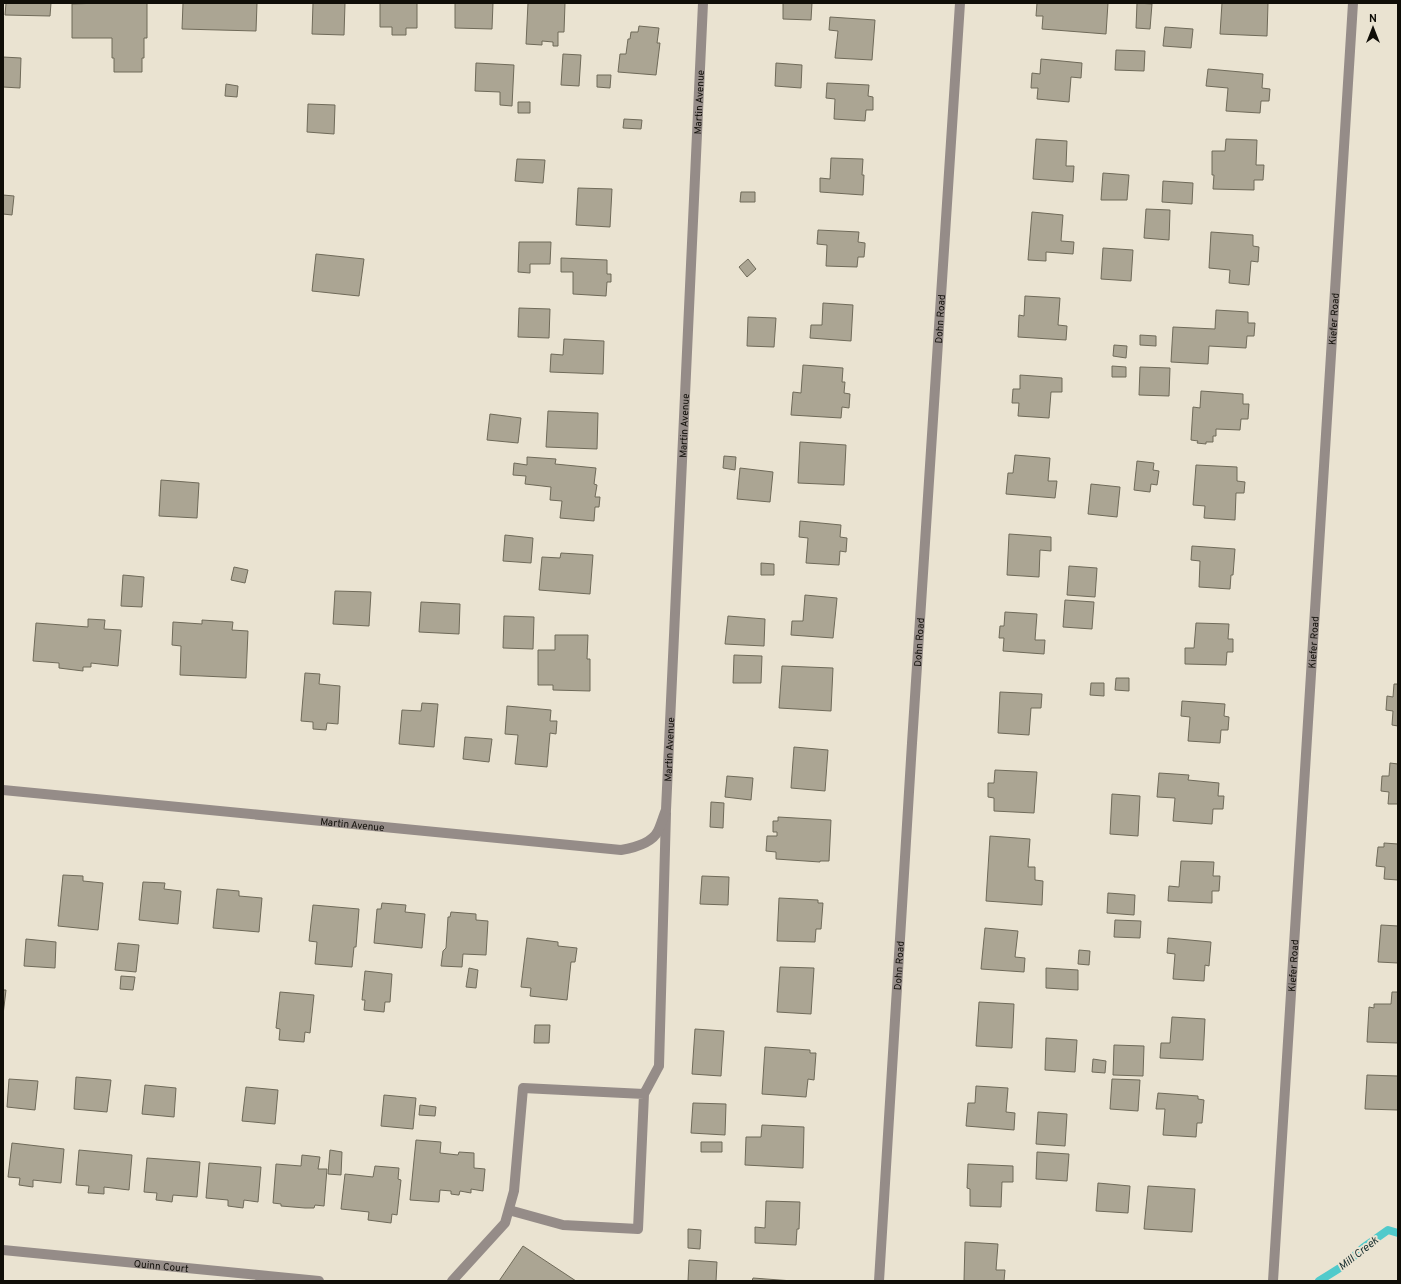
<svg xmlns="http://www.w3.org/2000/svg" width="1401" height="1284" font-family="Overpass,sans-serif">
	<style>
		.lines { fill: none; stroke-linecap: round; stroke-linejoin: round }
		.stream { stroke: #51cacb; stroke-width: 8 }
		.building { fill: #aba593; stroke: #6f6a59 }
		.service { stroke: #958c88; stroke-width: 10 }
		.minor { stroke: #958c88; stroke-width: 10 }
		.labels { text-anchor: middle; stroke-width: 4; stroke-linejoin: round; paint-order: stroke }
		.street-label { font-size: 10px; fill: #100e08; stroke: #eae3d1 }
		.water-label { font-size: 11px; font-style: italic; fill: #1a3030; stroke: #eae3d1 }
	</style>
	<rect width="100%" height="100%" fill="#eae3d1"/>
	<g class="lines">
		<path class="stream" d="M 1319,1281 L 1343,1266 L 1364,1247 L 1388,1230 L 1398,1233"/>
	</g>
	<path class="building" d="M 6,3 L 51,3 L 50,16 L 5,15 Z
		M 101,3 L 147,3 L 147,38 L 144,38 L 144,58 L 142,58 L 142,72 L 114,72 L 114,58 L 112,58 L 112,38 L 72,38 L 72,4 Z
		M 183,3 L 257,3 L 256,31 L 182,29 Z
		M 313,3 L 345,3 L 344,35 L 312,34 Z
		M 380,3 L 417,3 L 417,28 L 406,28 L 406,35 L 392,35 L 392,27 L 380,27 Z
		M 455,3 L 493,3 L 492,29 L 455,28 Z
		M 528,3 L 565,3 L 564,32 L 558,32 L 558,46 L 553,46 L 553,42 L 542,41 L 542,45 L 526,44 Z
		M 783,3 L 812,3 L 811,20 L 783,19 Z
		M 1037,3 L 1108,3 L 1106,34 L 1042,29 L 1043,16 L 1036,16 Z
		M 1137,3 L 1152,4 L 1150,29 L 1136,28 Z
		M 1222,3 L 1268,3 L 1267,36 L 1220,34 Z
		M 830,17 L 875,20 L 872,60 L 835,58 L 838,31 L 829,30 Z
		M 639,26 L 659,28 L 657,43 L 660,43 L 656,75 L 618,72 L 620,54 L 626,54 L 628,39 L 630,39 L 631,32 L 638,32 Z
		M 1165,27 L 1193,29 L 1191,48 L 1163,46 Z
		M 1116,50 L 1145,51 L 1144,71 L 1115,70 Z
		M 563,54 L 581,55 L 579,86 L 561,85 Z
		M 3,57 L 21,58 L 20,88 L 3,87 Z
		M 1041,59 L 1082,63 L 1081,78 L 1071,77 L 1069,102 L 1037,99 L 1038,88 L 1031,88 L 1032,73 L 1040,74 Z
		M 476,63 L 514,65 L 512,106 L 500,105 L 500,92 L 475,91 Z
		M 776,63 L 802,65 L 801,88 L 775,86 Z
		M 1208,69 L 1263,74 L 1262,88 L 1270,89 L 1269,101 L 1261,101 L 1260,113 L 1226,111 L 1228,88 L 1206,86 Z
		M 597,75 L 611,75 L 610,88 L 597,87 Z
		M 827,83 L 869,85 L 868,96 L 873,97 L 873,110 L 866,110 L 865,121 L 834,119 L 835,99 L 826,98 Z
		M 226,84 L 238,86 L 237,97 L 225,96 Z
		M 518,102 L 530,102 L 530,113 L 518,113 Z
		M 308,104 L 335,105 L 334,134 L 307,132 Z
		M 624,119 L 642,120 L 641,129 L 623,128 Z
		M 1036,139 L 1067,141 L 1066,166 L 1074,166 L 1073,182 L 1033,179 Z
		M 1226,139 L 1257,140 L 1256,165 L 1264,165 L 1263,180 L 1254,180 L 1254,190 L 1213,189 L 1214,175 L 1212,175 L 1212,151 L 1225,151 Z
		M 831,158 L 863,159 L 862,175 L 864,175 L 863,195 L 820,192 L 820,178 L 830,179 Z
		M 517,159 L 545,160 L 543,183 L 515,181 Z
		M 1103,173 L 1129,175 L 1127,200 L 1101,200 Z
		M 1163,181 L 1193,183 L 1192,204 L 1162,202 Z
		M 578,188 L 612,189 L 610,227 L 576,225 Z
		M 741,192 L 755,192 L 755,202 L 740,202 Z
		M 3,195 L 14,196 L 12,215 L 3,214 Z
		M 1146,209 L 1170,210 L 1169,240 L 1144,238 Z
		M 1032,212 L 1063,215 L 1061,241 L 1074,242 L 1073,254 L 1046,252 L 1046,261 L 1028,260 Z
		M 818,230 L 859,232 L 858,242 L 865,243 L 865,246 L 864,257 L 858,257 L 857,267 L 826,266 L 827,245 L 817,244 Z
		M 1211,232 L 1253,235 L 1253,246 L 1259,247 L 1258,262 L 1251,261 L 1249,285 L 1229,283 L 1230,270 L 1209,268 Z
		M 519,242 L 551,242 L 550,264 L 530,264 L 530,273 L 518,272 Z
		M 1103,248 L 1133,250 L 1131,281 L 1101,279 Z
		M 316,254 L 364,259 L 359,296 L 312,291 Z
		M 561,258 L 607,260 L 607,274 L 611,274 L 611,282 L 607,282 L 606,296 L 573,294 L 573,272 L 561,272 Z
		M 748,259 L 756,269 L 747,277 L 739,267 Z
		M 1025,296 L 1060,298 L 1058,325 L 1067,326 L 1066,340 L 1018,337 L 1019,315 L 1024,316 Z
		M 823,303 L 853,305 L 851,341 L 810,338 L 811,325 L 822,325 Z
		M 519,308 L 550,309 L 549,338 L 518,337 Z
		M 1216,310 L 1248,312 L 1248,323 L 1255,323 L 1254,336 L 1247,336 L 1246,348 L 1209,346 L 1208,364 L 1171,362 L 1173,327 L 1215,329 Z
		M 748,317 L 776,318 L 774,347 L 747,346 Z
		M 1140,335 L 1156,336 L 1156,346 L 1140,345 Z
		M 564,339 L 604,341 L 603,374 L 550,372 L 551,354 L 563,355 Z
		M 1114,345 L 1127,346 L 1126,358 L 1113,356 Z
		M 803,365 L 843,368 L 842,382 L 845,382 L 844,393 L 850,394 L 849,408 L 842,407 L 841,418 L 791,415 L 793,392 L 801,393 Z
		M 1112,366 L 1126,367 L 1126,377 L 1112,377 Z
		M 1140,367 L 1170,368 L 1169,396 L 1139,395 Z
		M 1020,375 L 1062,378 L 1062,392 L 1051,392 L 1049,418 L 1018,416 L 1019,403 L 1012,403 L 1013,389 L 1020,389 Z
		M 1201,391 L 1243,394 L 1243,404 L 1249,404 L 1248,419 L 1241,419 L 1240,430 L 1216,429 L 1216,436 L 1213,436 L 1213,442 L 1206,442 L 1206,444 L 1197,443 L 1198,441 L 1191,440 L 1193,407 L 1200,408 Z
		M 548,411 L 598,413 L 597,449 L 546,447 Z
		M 490,414 L 521,418 L 518,443 L 487,440 Z
		M 800,442 L 846,445 L 844,485 L 798,483 Z
		M 1015,455 L 1050,458 L 1048,481 L 1057,481 L 1055,498 L 1006,494 L 1008,473 L 1013,473 Z
		M 724,456 L 736,457 L 735,470 L 723,468 Z
		M 527,457 L 556,459 L 555,464 L 596,468 L 594,484 L 597,485 L 595,497 L 600,497 L 599,507 L 595,507 L 594,521 L 560,518 L 562,501 L 550,500 L 551,487 L 525,484 L 526,476 L 513,475 L 514,463 L 527,465 Z
		M 1137,461 L 1154,463 L 1153,470 L 1159,471 L 1157,485 L 1151,484 L 1150,492 L 1134,490 Z
		M 1196,465 L 1237,467 L 1237,481 L 1245,482 L 1244,493 L 1236,493 L 1235,520 L 1204,518 L 1205,506 L 1193,505 Z
		M 740,468 L 773,472 L 770,502 L 737,499 Z
		M 161,480 L 199,483 L 197,518 L 159,516 Z
		M 1091,484 L 1120,487 L 1117,517 L 1088,514 Z
		M 800,521 L 841,525 L 840,537 L 847,538 L 846,552 L 840,551 L 839,565 L 806,563 L 808,538 L 799,537 Z
		M 1009,534 L 1051,537 L 1051,551 L 1040,550 L 1039,577 L 1007,575 Z
		M 505,535 L 533,538 L 531,563 L 503,561 Z
		M 1192,546 L 1235,549 L 1233,575 L 1231,575 L 1230,589 L 1199,587 L 1200,561 L 1191,560 Z
		M 561,553 L 593,555 L 590,594 L 539,590 L 542,557 L 560,558 Z
		M 761,563 L 774,564 L 774,575 L 761,575 Z
		M 1069,566 L 1097,568 L 1095,597 L 1067,595 Z
		M 234,567 L 248,570 L 245,583 L 231,580 Z
		M 123,575 L 144,577 L 142,607 L 121,606 Z
		M 335,591 L 371,592 L 369,626 L 333,624 Z
		M 805,595 L 837,598 L 833,638 L 791,635 L 792,621 L 803,621 Z
		M 1065,600 L 1094,602 L 1092,629 L 1063,627 Z
		M 421,602 L 460,604 L 459,634 L 419,632 Z
		M 1005,612 L 1037,614 L 1035,640 L 1045,640 L 1044,654 L 1003,651 L 1004,638 L 999,638 L 1000,626 L 1004,626 Z
		M 504,616 L 534,617 L 533,649 L 503,648 Z
		M 728,616 L 765,619 L 764,646 L 725,644 Z
		M 88,619 L 105,620 L 104,629 L 121,630 L 118,666 L 91,663 L 91,667 L 83,667 L 83,671 L 59,668 L 59,663 L 33,661 L 36,623 L 88,627 Z
		M 202,620 L 233,622 L 232,630 L 248,631 L 246,678 L 180,675 L 181,646 L 172,645 L 173,622 L 202,624 Z
		M 1196,623 L 1229,624 L 1228,639 L 1233,639 L 1233,652 L 1227,652 L 1226,665 L 1185,664 L 1185,648 L 1194,648 Z
		M 555,635 L 588,635 L 587,659 L 590,659 L 590,691 L 553,690 L 553,685 L 538,685 L 538,650 L 555,650 Z
		M 734,655 L 762,656 L 761,683 L 733,683 Z
		M 782,666 L 833,668 L 831,711 L 779,708 Z
		M 305,673 L 320,674 L 319,684 L 340,686 L 338,724 L 327,723 L 326,730 L 313,729 L 313,722 L 301,721 Z
		M 1116,678 L 1129,678 L 1129,691 L 1115,690 Z
		M 1091,683 L 1104,683 L 1104,696 L 1090,695 Z
		M 1394,684 L 1398,684 L 1398,726 L 1392,725 L 1393,711 L 1386,710 L 1387,696 L 1393,697 Z
		M 1000,692 L 1042,694 L 1041,708 L 1031,708 L 1029,735 L 998,733 Z
		M 1182,701 L 1225,704 L 1224,716 L 1229,717 L 1228,730 L 1221,730 L 1220,743 L 1188,741 L 1190,717 L 1181,716 Z
		M 422,703 L 438,704 L 434,747 L 399,744 L 402,710 L 421,711 Z
		M 507,706 L 551,710 L 550,721 L 557,721 L 556,734 L 550,733 L 547,767 L 515,764 L 518,735 L 505,734 Z
		M 465,737 L 492,739 L 489,762 L 463,759 Z
		M 794,747 L 828,750 L 825,791 L 791,788 Z
		M 1390,763 L 1398,764 L 1398,804 L 1388,804 L 1389,792 L 1381,791 L 1382,776 L 1389,776 Z
		M 995,770 L 1037,772 L 1034,813 L 994,811 L 994,798 L 988,797 L 988,783 L 994,783 Z
		M 1159,773 L 1189,775 L 1188,780 L 1219,783 L 1218,796 L 1224,796 L 1223,809 L 1213,809 L 1212,824 L 1173,821 L 1175,798 L 1157,797 Z
		M 727,776 L 753,778 L 751,800 L 725,797 Z
		M 1112,794 L 1140,796 L 1138,836 L 1110,834 Z
		M 711,802 L 724,803 L 723,828 L 710,827 Z
		M 778,817 L 831,820 L 829,861 L 820,861 L 820,862 L 776,859 L 776,852 L 766,851 L 767,836 L 777,836 L 777,832 L 773,832 L 773,821 L 778,821 Z
		M 990,836 L 1030,839 L 1028,867 L 1035,867 L 1035,880 L 1043,881 L 1042,905 L 986,901 Z
		M 1384,843 L 1398,844 L 1398,880 L 1384,879 L 1385,867 L 1376,866 L 1378,847 L 1384,847 Z
		M 1181,861 L 1214,862 L 1213,876 L 1220,876 L 1219,891 L 1212,891 L 1212,903 L 1168,901 L 1169,886 L 1179,887 Z
		M 63,875 L 83,876 L 83,881 L 103,883 L 98,930 L 58,926 Z
		M 702,876 L 729,877 L 728,905 L 700,904 Z
		M 143,882 L 165,883 L 164,889 L 181,891 L 178,924 L 139,920 Z
		M 217,889 L 239,891 L 239,896 L 262,898 L 259,932 L 213,928 Z
		M 1108,893 L 1135,895 L 1134,915 L 1107,913 Z
		M 779,898 L 818,900 L 818,903 L 823,903 L 821,929 L 816,929 L 815,942 L 777,941 Z
		M 382,903 L 406,905 L 405,912 L 425,914 L 422,948 L 374,943 L 377,909 L 381,909 Z
		M 313,905 L 359,909 L 356,947 L 354,947 L 352,967 L 315,964 L 317,942 L 309,941 Z
		M 451,912 L 476,914 L 476,920 L 488,921 L 486,955 L 463,954 L 462,967 L 441,966 L 443,951 L 446,948 L 448,917 L 450,917 Z
		M 1115,920 L 1141,921 L 1140,938 L 1114,937 Z
		M 1381,925 L 1398,926 L 1398,963 L 1378,962 Z
		M 985,928 L 1018,931 L 1015,957 L 1025,958 L 1024,972 L 981,969 Z
		M 527,938 L 558,942 L 558,946 L 577,948 L 575,962 L 571,962 L 567,1000 L 530,996 L 531,988 L 521,987 Z
		M 1168,938 L 1211,942 L 1209,966 L 1205,965 L 1204,981 L 1173,979 L 1175,954 L 1167,953 Z
		M 26,939 L 56,942 L 55,968 L 24,966 Z
		M 118,943 L 139,945 L 136,972 L 115,970 Z
		M 1079,950 L 1090,951 L 1089,965 L 1078,964 Z
		M 780,967 L 814,968 L 811,1014 L 777,1012 Z
		M 469,968 L 478,970 L 476,988 L 466,987 Z
		M 1046,968 L 1078,970 L 1078,990 L 1046,988 Z
		M 365,971 L 392,974 L 390,1002 L 385,1002 L 384,1012 L 364,1010 L 365,1000 L 362,1000 Z
		M 121,976 L 135,977 L 133,990 L 120,989 Z
		M 3,990 L 6,990 L 3,1015 Z
		M 280,992 L 314,995 L 310,1033 L 305,1032 L 304,1042 L 279,1040 L 280,1029 L 276,1028 Z
		M 1392,992 L 1398,992 L 1398,1043 L 1367,1042 L 1369,1007 L 1374,1008 L 1374,1004 L 1391,1004 Z
		M 979,1002 L 1014,1004 L 1012,1048 L 976,1046 Z
		M 1172,1017 L 1205,1019 L 1203,1060 L 1160,1058 L 1161,1043 L 1170,1043 Z
		M 535,1025 L 550,1025 L 549,1043 L 534,1043 Z
		M 695,1029 L 724,1031 L 721,1076 L 692,1074 Z
		M 1046,1038 L 1077,1040 L 1075,1072 L 1045,1070 Z
		M 1114,1045 L 1144,1046 L 1143,1076 L 1113,1075 Z
		M 765,1047 L 810,1050 L 810,1053 L 816,1053 L 814,1080 L 808,1079 L 806,1097 L 762,1094 Z
		M 1093,1059 L 1106,1061 L 1105,1073 L 1092,1072 Z
		M 1367,1075 L 1398,1076 L 1398,1110 L 1365,1109 Z
		M 76,1077 L 111,1080 L 107,1112 L 74,1109 Z
		M 9,1079 L 38,1081 L 35,1110 L 7,1107 Z
		M 1112,1079 L 1140,1080 L 1138,1111 L 1110,1109 Z
		M 145,1085 L 176,1088 L 174,1117 L 142,1114 Z
		M 976,1086 L 1008,1088 L 1006,1112 L 1015,1113 L 1014,1130 L 966,1126 L 968,1103 L 975,1103 Z
		M 246,1087 L 278,1090 L 275,1124 L 242,1121 Z
		M 1158,1093 L 1198,1096 L 1198,1099 L 1204,1100 L 1202,1123 L 1197,1123 L 1196,1137 L 1163,1135 L 1165,1109 L 1156,1109 Z
		M 384,1095 L 416,1098 L 413,1129 L 381,1126 Z
		M 693,1103 L 726,1104 L 725,1135 L 691,1133 Z
		M 420,1105 L 436,1107 L 435,1116 L 419,1115 Z
		M 1038,1112 L 1067,1114 L 1065,1146 L 1036,1144 Z
		M 762,1125 L 804,1127 L 803,1168 L 745,1165 L 746,1137 L 761,1137 Z
		M 416,1140 L 441,1142 L 440,1153 L 458,1155 L 459,1152 L 474,1153 L 474,1168 L 485,1169 L 483,1191 L 471,1189 L 471,1193 L 460,1191 L 459,1195 L 458,1195 L 451,1194 L 451,1191 L 440,1190 L 439,1202 L 410,1200 Z
		M 701,1142 L 722,1142 L 722,1152 L 701,1152 Z
		M 12,1143 L 64,1149 L 61,1183 L 33,1180 L 33,1187 L 19,1185 L 20,1178 L 8,1177 Z
		M 79,1150 L 132,1155 L 129,1190 L 104,1187 L 104,1194 L 91,1193 L 88,1193 L 89,1186 L 76,1185 Z
		M 330,1150 L 342,1152 L 341,1175 L 328,1174 Z
		M 1037,1152 L 1069,1154 L 1067,1181 L 1036,1179 Z
		M 302,1155 L 320,1157 L 318,1169 L 327,1169 L 324,1206 L 315,1205 L 314,1208 L 305,1208 L 281,1206 L 281,1204 L 273,1203 L 276,1164 L 301,1166 Z
		M 147,1158 L 200,1162 L 197,1197 L 173,1195 L 172,1202 L 165,1201 L 156,1200 L 157,1193 L 144,1192 Z
		M 209,1163 L 261,1167 L 258,1202 L 244,1200 L 243,1208 L 228,1206 L 228,1200 L 206,1198 Z
		M 968,1164 L 1013,1166 L 1013,1182 L 1002,1182 L 1001,1207 L 970,1206 L 970,1189 L 967,1188 Z
		M 375,1166 L 399,1168 L 398,1179 L 401,1180 L 397,1215 L 392,1214 L 391,1223 L 368,1220 L 369,1212 L 341,1209 L 345,1174 L 373,1177 Z
		M 1098,1183 L 1130,1186 L 1128,1213 L 1096,1211 Z
		M 1148,1186 L 1195,1189 L 1192,1232 L 1144,1229 Z
		M 766,1201 L 800,1202 L 799,1229 L 797,1229 L 796,1245 L 755,1243 L 755,1227 L 765,1228 Z
		M 688,1229 L 701,1230 L 700,1249 L 688,1248 Z
		M 965,1242 L 998,1244 L 996,1270 L 1005,1270 L 1004,1281 L 964,1281 Z
		M 523,1246 L 576,1281 L 499,1281 Z
		M 689,1260 L 717,1262 L 716,1281 L 688,1281 Z
		M 753,1278 L 793,1281 L 752,1281 Z"/>
	<g class="lines">
		<path class="service" d="M 644,1094 L 659,1066 L 666,813
			M 452,1281 L 505,1223 L 514,1191 L 523,1088 L 644,1094 L 638,1229 L 563,1225 L 509,1210"/>
		<g class="minor">
			<path id="s1" d="M 3,790 L 621,850 C 633,848 652,843 658,831 C 661,825 663,817 666,810 L 703,3"/>
			<path id="s2" d="M 3,1250 L 319,1281"/>
			<path id="s3" d="M 879,1281 L 912,743 L 960,3"/>
			<path id="s4" d="M 1273,1281 L 1353,3"/>
		</g>
	</g>
	<g class="labels">
		<g class="street-label">
			<text dy="4" stroke="none"><textPath href="#s1" startOffset="1395">Martin Avenue</textPath></text>
			<text dy="4" stroke="none"><textPath href="#s3" startOffset="964">Dohn Road</textPath></text>
			<text dy="4" stroke="none"><textPath href="#s4" startOffset="964">Kiefer Road</textPath></text>
			<text dy="4" stroke="none"><textPath href="#s1" startOffset="1071">Martin Avenue</textPath></text>
			<text dy="4" stroke="none"><textPath href="#s3" startOffset="640">Dohn Road</textPath></text>
			<text dy="4" stroke="none"><textPath href="#s4" startOffset="640">Kiefer Road</textPath></text>
			<text dy="4" stroke="none"><textPath href="#s1" startOffset="747">Martin Avenue</textPath></text>
			<text dy="4" stroke="none"><textPath href="#s1" startOffset="351">Martin Avenue</textPath></text>
			<text dy="4" stroke="none"><textPath href="#s3" startOffset="316">Dohn Road</textPath></text>
			<text dy="4" stroke="none"><textPath href="#s4" startOffset="316">Kiefer Road</textPath></text>
			<text dy="4" stroke="none"><textPath href="#s2" startOffset="159">Quinn Court</textPath></text>
		</g>
		<g class="water-label">
			<text transform="translate(1358 1253) rotate(-38)" y="4">Mill Creek</text>
		</g>
	</g>
	<rect width="1401" height="1284" fill="none" stroke="#100e08" stroke-width="8"/>
	<g transform="translate(1373 28)" stroke="#eae3d1" stroke-width="3" paint-order="stroke">
	<path d="M0-3L7 15L0 10L-7 15Z" fill="#100e08"/>
	<text y="-6" font-size="11" font-weight="bold" text-anchor="middle" fill="#100e08">N</text>
	</g>
</svg>
